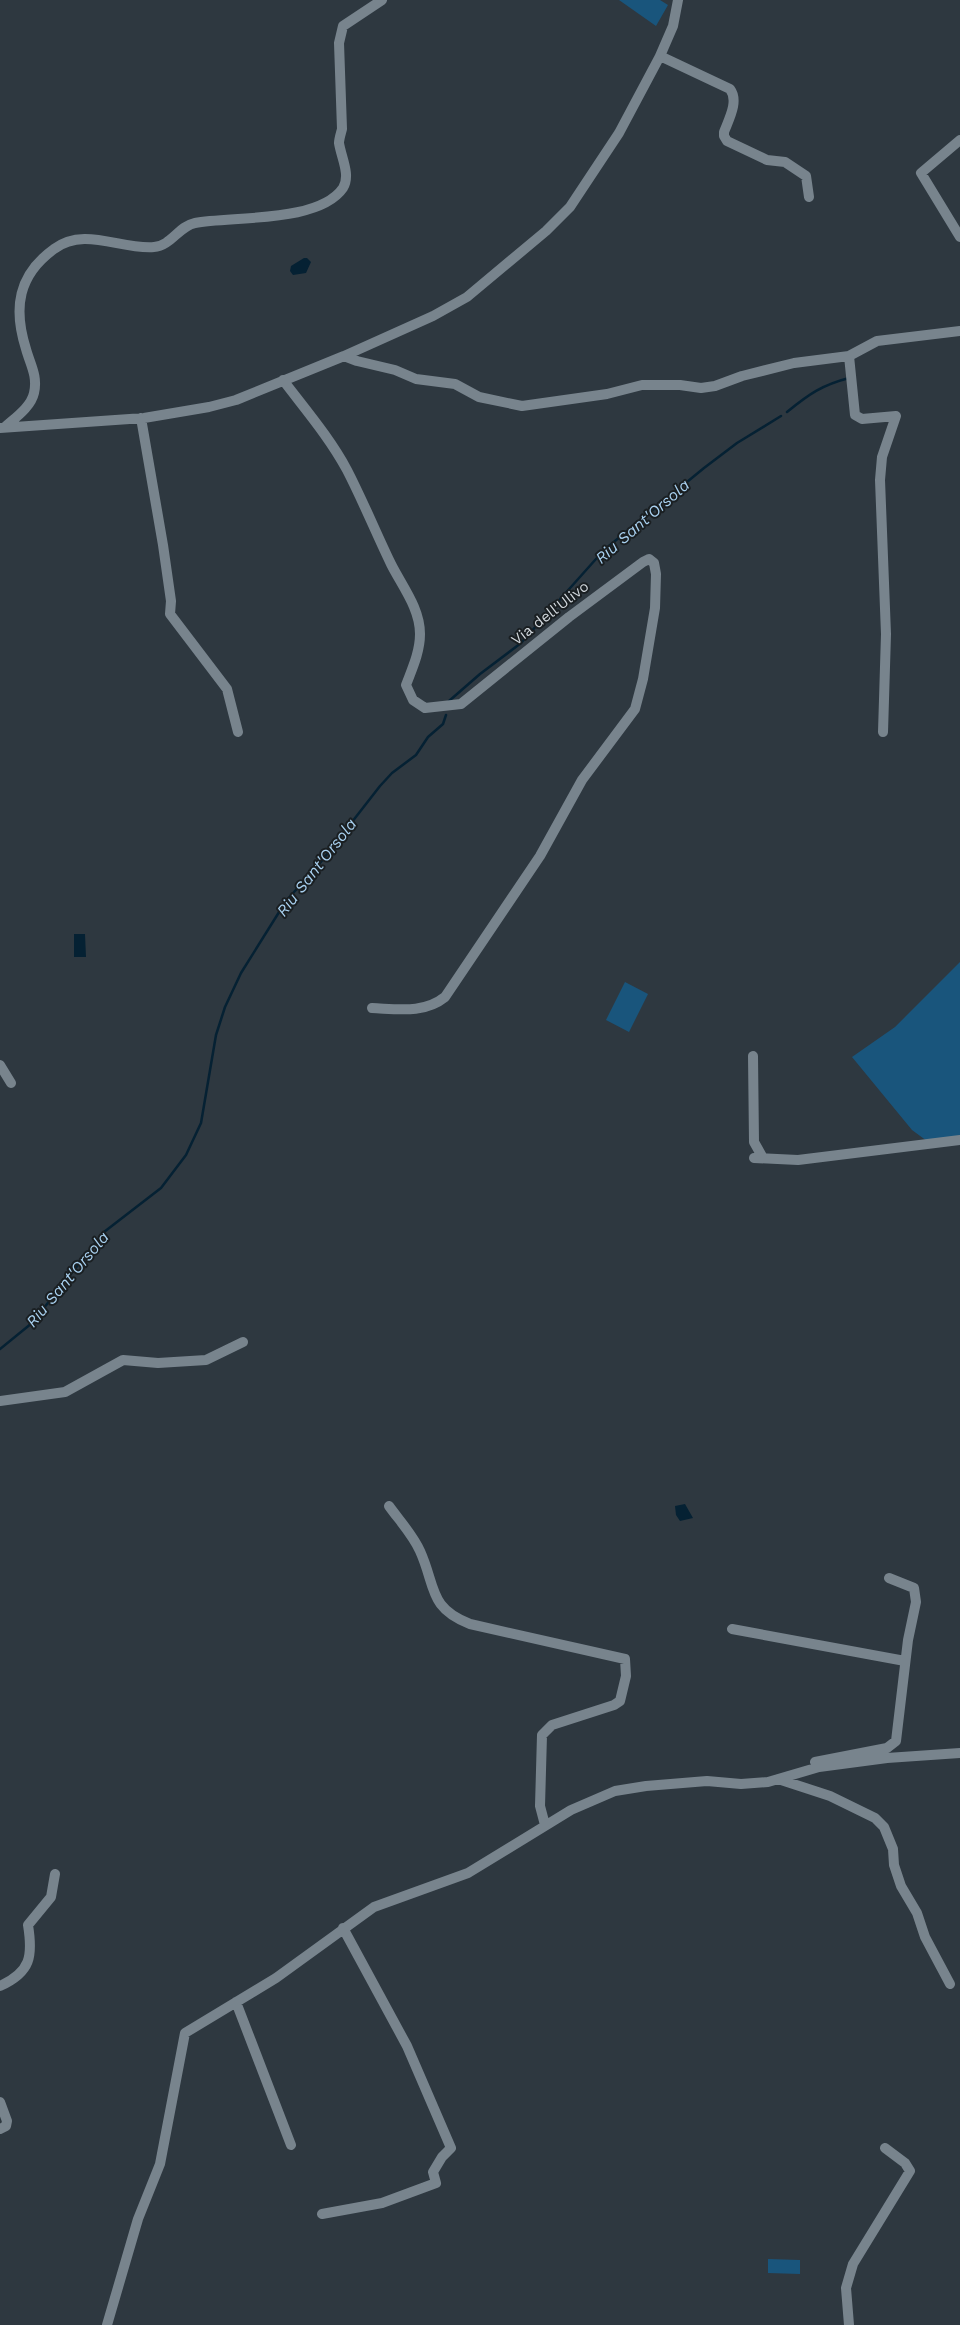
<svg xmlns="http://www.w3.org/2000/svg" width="960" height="2325" font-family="'Work Sans',sans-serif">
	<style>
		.green { fill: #19557c }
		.water { fill: #052133 }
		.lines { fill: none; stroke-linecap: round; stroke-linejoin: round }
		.stream { stroke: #052133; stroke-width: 2.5 }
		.street { stroke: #78848d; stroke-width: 10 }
		.labels { text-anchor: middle; stroke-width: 4; stroke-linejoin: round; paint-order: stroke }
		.street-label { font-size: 15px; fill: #d2d8dd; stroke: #1a1f22 }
		.water-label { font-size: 16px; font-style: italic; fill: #a8d0ef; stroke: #1a1f22 }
	</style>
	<rect width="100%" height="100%" fill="#2e3840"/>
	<path class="green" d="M 619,0 L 660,0 L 668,5 L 656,26 Z
		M 960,962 L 960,1139 L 931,1144 L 912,1130 L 852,1057 L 895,1027 Z
		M 625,982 L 648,994 L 629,1032 L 606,1020 Z
		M 768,2259 L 800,2260 L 800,2274 L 768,2273 Z"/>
	<path class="water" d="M 304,258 L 307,258 L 311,262 L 306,273 L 293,275 L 290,271 L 291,266 Z
		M 74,934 L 85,934 L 86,957 L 74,957 Z
		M 685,1504 L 693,1518 L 680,1521 L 676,1515 L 675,1506 Z"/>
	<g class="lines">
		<path class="stream" d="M 787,412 C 809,394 822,385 849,378
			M 449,701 L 480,674 L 521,643 L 604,550 L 704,468 L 737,443 L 781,416
			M 0,1349 L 32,1323 L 104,1232 L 161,1188 L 186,1155 L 201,1123 L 216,1035 L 225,1007 L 241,973 L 286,901 L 320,863 L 380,786 L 392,773 L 416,755 L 428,737 L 443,724 L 446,715"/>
		<path class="street" d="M 660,56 L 730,89 C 739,101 729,119 724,132 L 724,136 L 727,141 L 767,160 L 785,162 L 806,176 L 809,197
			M 960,140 L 921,173 L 960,237
			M 344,356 L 357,361 L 395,370 L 416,379 L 455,384 L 479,397 L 522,406 L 607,394 L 642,385 L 680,385 L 701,388 L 715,386 L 742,376 L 794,363 L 849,356 L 877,341 L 960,331
			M 849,356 L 855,415 L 862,419 L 896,416 L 882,457 L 880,480 L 886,634 L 883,732
			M 283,380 C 305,409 330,438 347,470 C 363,501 376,533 391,564 C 402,586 420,608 420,634 C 420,652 412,669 406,685 L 413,700 L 425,708 L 461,704 L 569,617 L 643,562 L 649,559 L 654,563 L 656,574 L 655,608 L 643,679 L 635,709 L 582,780 L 540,856 L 445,997 C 424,1014 397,1009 372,1008
			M 141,418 L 163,545 L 171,601 L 170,614 L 227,689 L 238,732
			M 5,427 C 15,418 31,407 34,393 C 38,376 30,364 26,349 C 13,308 18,275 54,249 C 84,226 121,250 154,247 C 171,246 179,226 195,223 C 233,216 319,223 343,188 C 351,175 341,157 339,143 C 339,139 341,133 342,129 L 339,43 L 343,26 L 382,0
			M 0,428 L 144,418 L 209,407 L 236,400 L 344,356 L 433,316 L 467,297 L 546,231 L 570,207 L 619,133 L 660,56 L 673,26 L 678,0
			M 753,1056 L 754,1142 L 763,1158
			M 0,1065 L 11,1083
			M 754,1158 L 798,1160 L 960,1140
			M 0,1401 L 65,1392 L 123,1360 L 158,1363 L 206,1360 L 243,1342
			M 389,1506 C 399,1520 413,1535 420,1551 C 436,1586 428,1608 470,1624 L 625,1659 L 626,1676 L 620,1701 L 614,1705 L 552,1725 L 542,1735 L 540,1806 L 545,1825
			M 732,1629 L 905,1661
			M 815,1762 L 887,1748 L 896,1741 L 908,1640 L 916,1602 L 914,1588 L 889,1578
			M 778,1779 L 830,1796 L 875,1818 L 884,1827 L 893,1849 L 894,1865 L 901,1886 L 917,1913 L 925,1937 L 950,1984
			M 0,1986 C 31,1972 33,1956 28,1925 L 51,1897 L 55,1874
			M 236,2002 L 291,2145
			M 0,2102 L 7,2121 L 6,2126 L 0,2129
			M 322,2214 L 382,2203 L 436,2183 L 433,2172 L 442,2157 L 451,2148 L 407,2046 L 343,1928
			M 107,2325 L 138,2219 L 160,2164 L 185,2033 L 276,1978 L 374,1907 L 468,1873 L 571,1810 L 615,1791 L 646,1786 L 707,1781 L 741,1784 L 768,1782 L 819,1767 L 887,1758 L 960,1753
			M 849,2325 L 846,2288 L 853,2264 L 910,2171 L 905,2163 L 885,2148"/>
	</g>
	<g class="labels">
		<g class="street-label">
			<text transform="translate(550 613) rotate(-38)" y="5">Via dell'Ulivo</text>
		</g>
		<g class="water-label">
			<text transform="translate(642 521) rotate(-41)" y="6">Riu Sant'Orsola</text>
			<text transform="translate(316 867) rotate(-52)" y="6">Riu Sant'Orsola</text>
			<text transform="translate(67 1279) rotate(-50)" y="6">Riu Sant'Orsola</text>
		</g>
	</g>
</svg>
